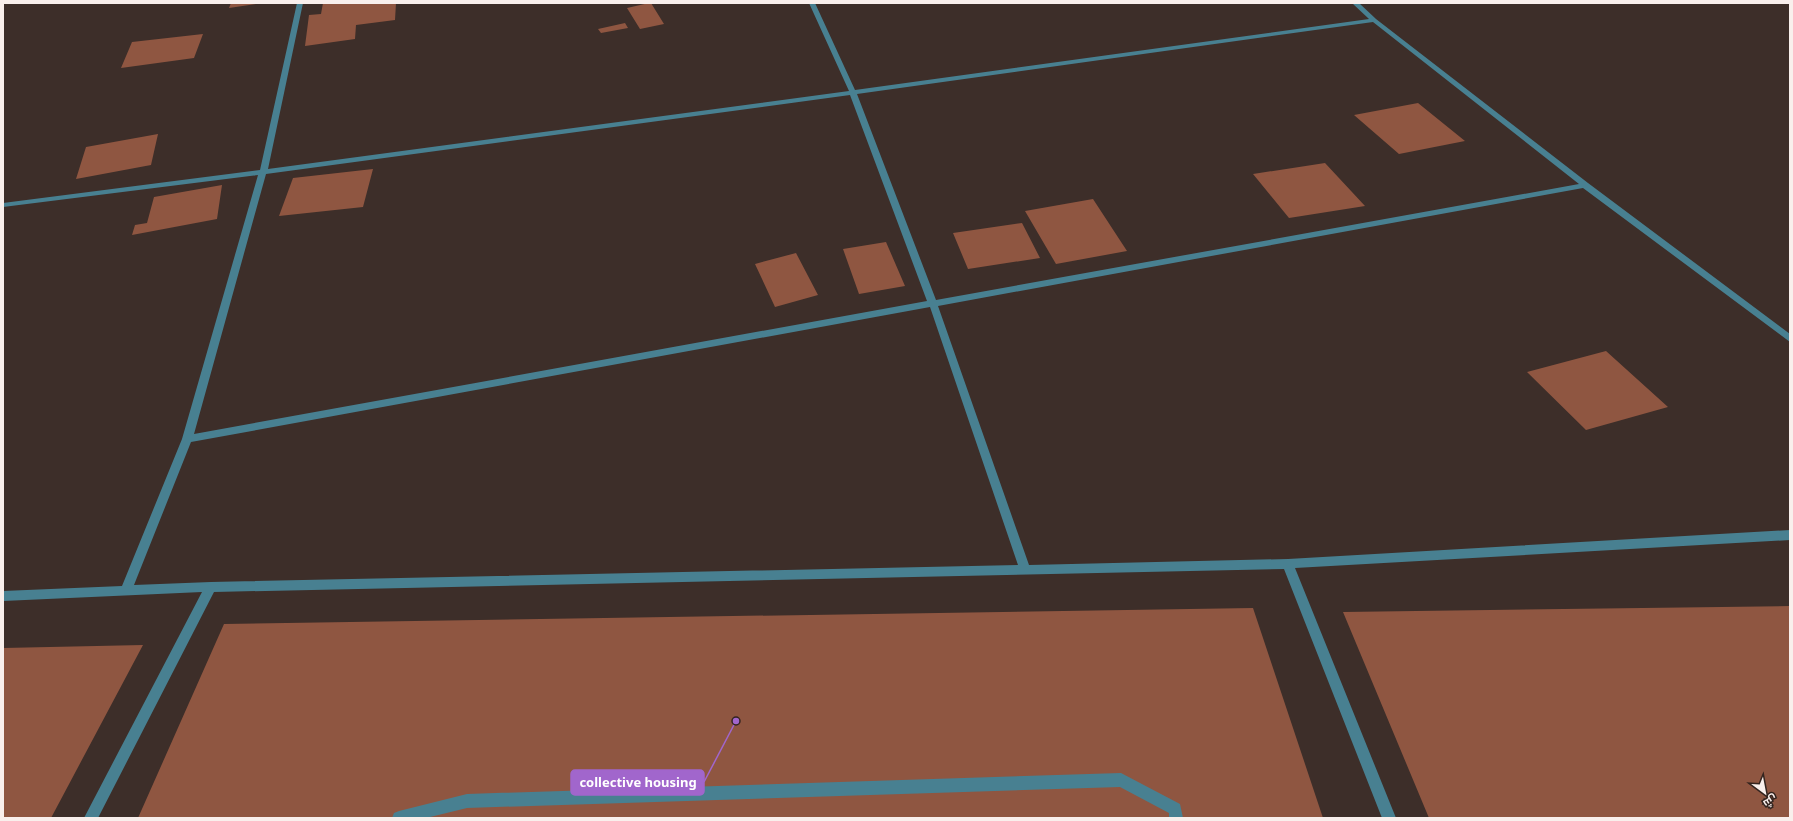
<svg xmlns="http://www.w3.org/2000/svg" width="1793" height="821" font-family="'Noto Sans',Cairo,sans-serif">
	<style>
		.building { fill: #8f5641 }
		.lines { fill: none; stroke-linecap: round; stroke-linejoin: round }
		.minor { fill: #488091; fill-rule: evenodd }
		.leader { fill: none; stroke: #a166cc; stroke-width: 1.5 }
		.callout-dot { fill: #a166cc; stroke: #33241f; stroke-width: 1.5 }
		.callout { fill: #a166cc; stroke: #a166cc; stroke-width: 1.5 }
		.callout-label { font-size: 13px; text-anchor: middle; font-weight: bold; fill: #fff }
	</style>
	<rect width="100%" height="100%" fill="#3d2e29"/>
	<path class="building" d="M 231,3 L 256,3 L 256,4 L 229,8 Z
		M 323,3 L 396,3 L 395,20 L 356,25 L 355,39 L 305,46 L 309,15 L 321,14 Z
		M 649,3 L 651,3 L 664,24 L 640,29 L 627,8 Z
		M 625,23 L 628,28 L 601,33 L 598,29 Z
		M 203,34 L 194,58 L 121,68 L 132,42 Z
		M 1418,103 L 1465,141 L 1399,154 L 1354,115 Z
		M 158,134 L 151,165 L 76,179 L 86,147 Z
		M 1325,163 L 1365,206 L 1289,218 L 1253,174 Z
		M 373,169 L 363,207 L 279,216 L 293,178 Z
		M 222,185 L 217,219 L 132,235 L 135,225 L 147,223 L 154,197 Z
		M 1093,199 L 1127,251 L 1056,264 L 1025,211 Z
		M 1022,223 L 1040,258 L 968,269 L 953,233 Z
		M 886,242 L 905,286 L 859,294 L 843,249 Z
		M 796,253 L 818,295 L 775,307 L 755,264 Z
		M 1606,351 L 1668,407 L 1586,430 L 1527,372 Z
		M 1790,606 L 1790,818 L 1429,818 L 1343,612 Z
		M 1253,608 L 1323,818 L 138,818 L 224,624 Z
		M 143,645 L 51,818 L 3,818 L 3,648 Z"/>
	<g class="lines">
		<path class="minor" d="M 297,3 L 303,3 L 268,169 L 849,91 L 809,3 L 815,3 L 855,90 L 1369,19 L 1352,3 L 1359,3 L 1376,19 L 1588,183 L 1790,334 L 1790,342 L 1583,188 L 938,306 L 1029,565 L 1288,559 L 1790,530 L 1790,540 L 1295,568 L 1396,818 L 1382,818 L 1284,569 L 214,592 L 98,818 L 84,818 L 202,592 L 3,601 L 3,591 L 122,586 L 182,439 L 258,175 L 3,207 L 3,203 L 260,170 ZM 1373,22 L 1579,184 L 936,300 L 857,94 ZM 850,95 L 927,301 L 194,434 L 266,174 ZM 930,307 L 1018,565 L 211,582 L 134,585 L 191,442 Z
			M 1121,773 L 1180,804 L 1183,818 L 1169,818 L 1169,813 L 1120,787 L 467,808 L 426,818 L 392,818 L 394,813 L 399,811 L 467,794 Z"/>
	</g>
	<path class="leader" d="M736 721L704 782"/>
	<circle class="callout-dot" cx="736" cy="721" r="4"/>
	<rect class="callout" x="571" y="770" width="133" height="25" rx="4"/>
	<g class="callout-label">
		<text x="638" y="787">collective housing</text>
	</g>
	<rect width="1793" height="821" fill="none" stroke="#f9efec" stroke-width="8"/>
	<g transform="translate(1765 793) rotate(148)" stroke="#33241f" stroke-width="3" paint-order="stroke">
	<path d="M0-3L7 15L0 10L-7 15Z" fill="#f9efec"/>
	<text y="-6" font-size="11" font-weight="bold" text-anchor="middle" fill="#f9efec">ش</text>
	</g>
</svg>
